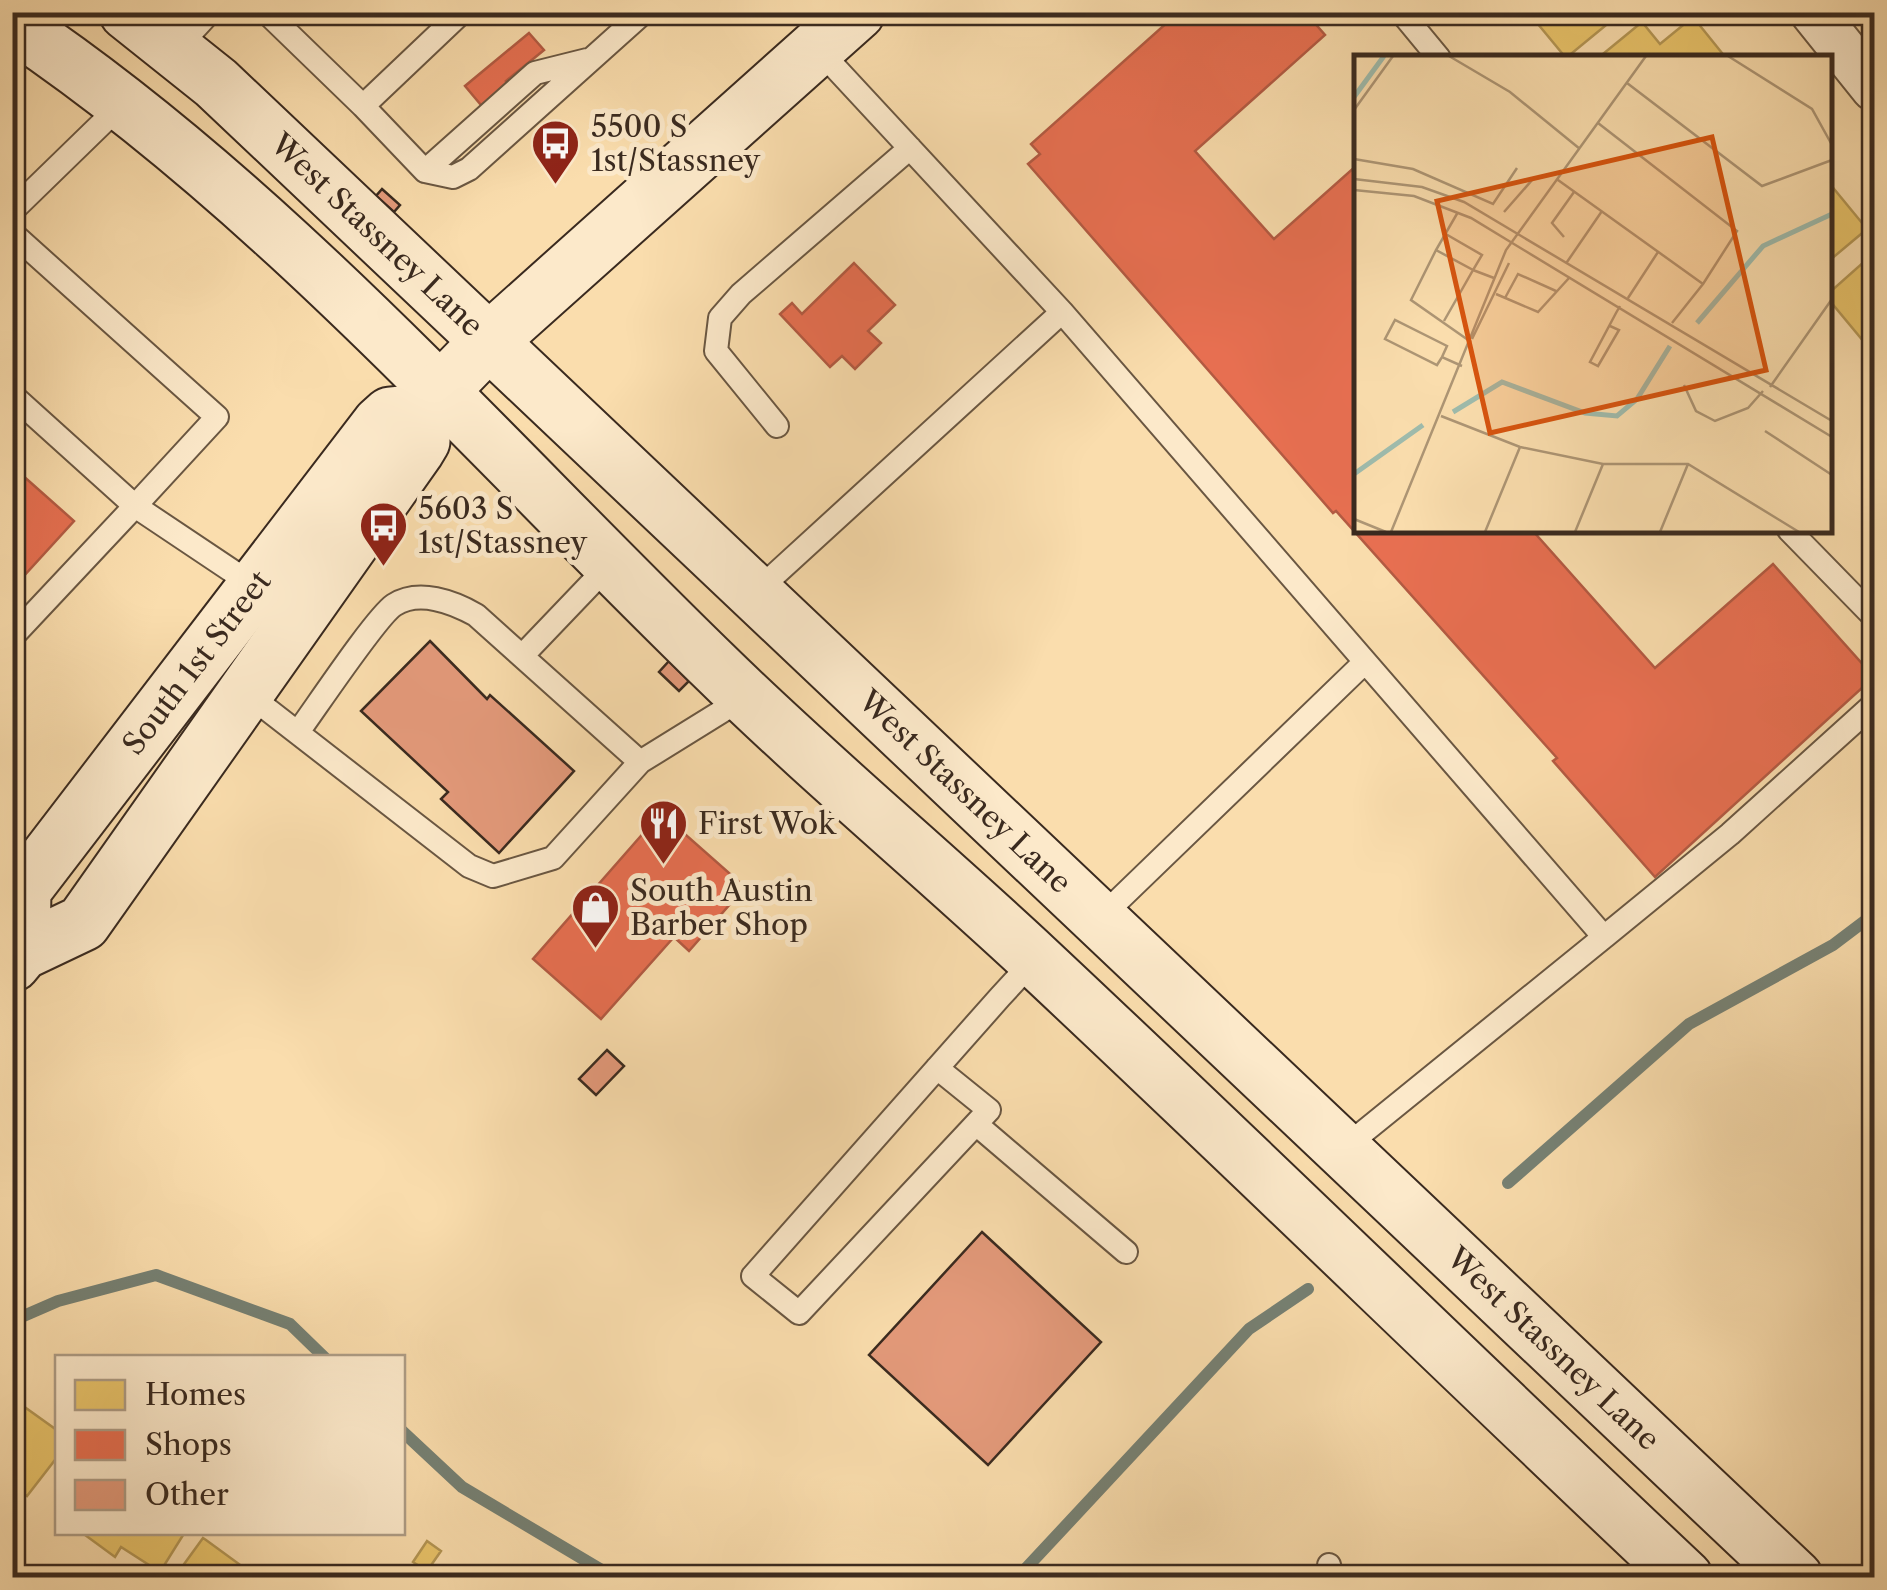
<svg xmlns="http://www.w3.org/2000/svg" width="1887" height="1590" font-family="'Libre Caslon Text',serif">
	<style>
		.homes { fill: #e9c46a; stroke: #b49654; stroke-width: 2.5 }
		.shops { fill: #e76f51; stroke: #b35a42; stroke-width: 2.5 }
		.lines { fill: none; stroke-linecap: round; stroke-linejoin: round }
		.stream { stroke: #768174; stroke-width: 12 }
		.building { fill: #e49a7b; stroke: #3a2a1f; stroke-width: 2.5 }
		.service-casing { stroke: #6a5742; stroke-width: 26 }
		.minor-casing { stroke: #6a5742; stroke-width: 49 }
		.secondary-casing { stroke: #3a2a1f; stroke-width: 59 }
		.service { stroke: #fce9ca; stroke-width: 22 }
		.minor { stroke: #fce9ca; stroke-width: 45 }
		.secondary { stroke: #fce9ca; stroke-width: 55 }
		.labels { text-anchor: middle; stroke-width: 10; stroke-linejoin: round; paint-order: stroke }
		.poi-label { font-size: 30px; fill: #3a2a1f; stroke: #fce9ca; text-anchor: start }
		.street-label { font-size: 30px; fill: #3a2a1f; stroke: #fce9ca }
		.inset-river { fill: none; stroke: #9ebbac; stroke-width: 5 }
		.inset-road { fill: none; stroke: #ad9574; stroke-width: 2.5 }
		.view { fill: #d7540e; fill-opacity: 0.15; stroke: #d7540e; stroke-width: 5 }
		.inset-edge { fill: none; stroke: #3a2a1f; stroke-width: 5 }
	</style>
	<rect width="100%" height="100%" fill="#faddad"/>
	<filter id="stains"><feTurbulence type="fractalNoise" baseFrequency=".002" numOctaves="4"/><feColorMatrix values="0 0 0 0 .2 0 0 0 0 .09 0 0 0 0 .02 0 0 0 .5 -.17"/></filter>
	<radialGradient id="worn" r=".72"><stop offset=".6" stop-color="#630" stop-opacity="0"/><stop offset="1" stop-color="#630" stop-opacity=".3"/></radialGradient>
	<path class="homes" d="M 1528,12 L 1622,12 L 1566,58 Z
		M 1693,17 L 1726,58 L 1606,58 L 1603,54 L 1642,22 L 1660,44 Z
		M 1830,184 L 1867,229 L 1830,260 Z
		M 1874,253 L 1874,354 L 1830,301 L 1830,292 Z
		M 12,1398 L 58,1431 L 58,1456 L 27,1496 L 12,1486 Z
		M 81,1532 L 185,1532 L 160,1572 L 121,1547 L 115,1557 Z
		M 203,1538 L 206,1540 L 258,1578 L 174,1578 Z
		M 427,1541 L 441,1551 L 427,1571 L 413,1562 Z"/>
	<path class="shops" d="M 1179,12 L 1305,12 L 1325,35 L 1195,151 L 1274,239 L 1357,165 L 1357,530 L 1532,530 L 1655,668 L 1773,564 L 1874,677 L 1655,877 L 1553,761 L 1557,758 L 1336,511 L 1333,513 L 1028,164 L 1040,154 L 1031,144 Z
		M 529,33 L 544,50 L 506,81 L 514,88 L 486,111 L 465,86 Z
		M 854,263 L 895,305 L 868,331 L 881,343 L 855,369 L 842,356 L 830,367 L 780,314 L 792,303 L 802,314 Z
		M 12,466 L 74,521 L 22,578 L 12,569 Z
		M 661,813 L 745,887 L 689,951 L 674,937 L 601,1019 L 533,959 Z"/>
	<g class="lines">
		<path class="stream" d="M 1508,1183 L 1689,1024 L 1833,945 L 1874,914
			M 12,1321 L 58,1301 L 156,1275 L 290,1324 L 325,1358
			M 402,1431 L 462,1487 L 615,1578
			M 1017,1578 L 1249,1329 L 1308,1289"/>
	</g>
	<path class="building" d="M 382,189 L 400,205 L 394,212 L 376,196 Z
		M 430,641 L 487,699 L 490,695 L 574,771 L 499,853 L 441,799 L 448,792 L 361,711 Z
		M 669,661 L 689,681 L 679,691 L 659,672 Z
		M 607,1050 L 624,1066 L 596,1095 L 579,1079 Z
		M 982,1232 L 1101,1342 L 988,1465 L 869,1355 Z"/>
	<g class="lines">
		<defs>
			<path id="service" d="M 266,12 L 363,106 L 462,12
				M 1401,12 L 1439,58
				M 817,48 L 1062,312 L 1604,937 L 1345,1147
				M 176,49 L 210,12
				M 363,106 L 425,171 L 453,177 L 469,169 L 644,12
				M 425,171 L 535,73 L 587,60
				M 12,211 L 123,103
				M 12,233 L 217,417 L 135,506 L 256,587
				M 12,395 L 135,506 L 12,637
				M 777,426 L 716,351 L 720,318 L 741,294 L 910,148
				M 1789,530 L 1874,617
				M 756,592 L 1062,312
				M 522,656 L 609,565
				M 245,692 L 469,866 L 493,876 L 553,858 L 640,762 L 745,697
				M 298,732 C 315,709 376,617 394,605 C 419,589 453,602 476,615 L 640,762
				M 1100,918 L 1365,662
				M 1604,937 L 1730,834 L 1874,704
				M 937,1068 L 989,1110 L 799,1313 L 753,1276 L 1000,997 L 1035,959
				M 976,1124 L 1126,1252
				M 1329,1565 L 1332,1578"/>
			<path id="minor" d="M 1813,12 L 1874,88"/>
			<g id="secondary">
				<path id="s1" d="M 127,12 L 216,83 L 1795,1578"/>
				<path d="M 12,23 C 272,197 490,449 714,666 C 818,768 930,861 1036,960 C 1254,1164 1467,1373 1685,1578"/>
				<path id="s2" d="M 22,952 L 23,890 L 380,424 L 390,415 L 420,412 L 489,341 L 857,12"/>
				<path d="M 12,964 L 22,952 L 83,923 L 416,451 L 422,441 L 420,412"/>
			</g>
		</defs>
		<use href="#service" class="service-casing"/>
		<use href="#minor" class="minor-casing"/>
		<use href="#secondary" class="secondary-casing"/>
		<use href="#service" class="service"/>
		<use href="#minor" class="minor"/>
		<use href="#secondary" class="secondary"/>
	</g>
	<defs>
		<symbol id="bus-pin" viewBox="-11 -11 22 30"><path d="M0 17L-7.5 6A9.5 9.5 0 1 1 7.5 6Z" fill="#8f2418" stroke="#fce9ca"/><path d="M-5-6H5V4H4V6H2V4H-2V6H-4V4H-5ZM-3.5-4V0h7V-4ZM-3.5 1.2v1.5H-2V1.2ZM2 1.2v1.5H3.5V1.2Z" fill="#fff"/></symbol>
		<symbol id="restaurant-pin" viewBox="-11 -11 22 30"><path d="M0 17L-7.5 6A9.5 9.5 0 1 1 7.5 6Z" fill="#8f2418" stroke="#fce9ca"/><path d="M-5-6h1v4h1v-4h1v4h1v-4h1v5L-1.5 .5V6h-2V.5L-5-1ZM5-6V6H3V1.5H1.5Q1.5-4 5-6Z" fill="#fff"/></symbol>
		<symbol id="shop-pin" viewBox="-11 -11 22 30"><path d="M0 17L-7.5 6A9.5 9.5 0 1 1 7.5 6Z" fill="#8f2418" stroke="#fce9ca"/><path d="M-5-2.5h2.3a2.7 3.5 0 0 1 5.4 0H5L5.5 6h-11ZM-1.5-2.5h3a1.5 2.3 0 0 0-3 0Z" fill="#fff"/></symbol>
	</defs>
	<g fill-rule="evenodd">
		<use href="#bus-pin" x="528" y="116" width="55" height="75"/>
		<use href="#bus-pin" x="356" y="498" width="55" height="75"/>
		<use href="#restaurant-pin" x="636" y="796" width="55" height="75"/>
		<use href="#shop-pin" x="568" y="880" width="55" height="75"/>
	</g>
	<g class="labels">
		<g class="poi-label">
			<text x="591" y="137">5500 S<tspan x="591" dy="34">1st/Stassney</tspan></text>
			<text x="418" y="519">5603 S<tspan x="418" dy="34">1st/Stassney</tspan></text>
			<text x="698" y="834">First Wok</text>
			<text x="630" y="901">South Austin<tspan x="630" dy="34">Barber Shop</tspan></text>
		</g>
		<g class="street-label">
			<text dy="10" stroke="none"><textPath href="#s1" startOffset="335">West Stassney Lane</textPath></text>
			<text dy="10" stroke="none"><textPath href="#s2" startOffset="348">South 1st Street</textPath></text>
			<text dy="10" stroke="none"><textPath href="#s1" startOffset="1145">West Stassney Lane</textPath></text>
			<text dy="10" stroke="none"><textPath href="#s1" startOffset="1955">West Stassney Lane</textPath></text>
		</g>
	</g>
	<g transform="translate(1354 55)">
		<rect width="478" height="478" fill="#faddad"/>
		<path class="inset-river" d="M 0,42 L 30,1M 343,268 L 409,191 L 478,159M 99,357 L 148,327 L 231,358 L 263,361 L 283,344 L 316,291M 0,419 L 69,370"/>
		<path class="inset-road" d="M 95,1 L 156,37 L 226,94M 374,1 L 458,54 L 478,90M 273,28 L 408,131 L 478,105M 0,55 L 39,1M 244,68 L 383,176 L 349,229M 0,104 L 59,114 L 139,149 L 163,113M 0,124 L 68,132 L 110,147 L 478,366M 204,125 L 349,229 L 318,268M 0,135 L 60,141 L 117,163 L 478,382M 150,157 L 179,124M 90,178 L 128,200 L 119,215 L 140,223M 210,182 L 198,168 L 220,137M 82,195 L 57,245 L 117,287M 213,207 L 248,156M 142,239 L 184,257 L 215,223M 151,243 L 164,219 L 202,236M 274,243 L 304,197M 90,266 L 119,215 L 82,195 L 104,157M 256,271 L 265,275 L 244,311 L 236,307 L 262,258 L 266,251M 118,284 L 155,208M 88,302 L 93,291 L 41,265 L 31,284 L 83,310 L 88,302 L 108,311M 330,330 L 342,356 L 361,366 L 394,353 L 409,336M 416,332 L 478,244M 87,361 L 166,392 L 249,409 L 334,409 L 445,477M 411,376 L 478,420M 0,464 L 32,477M 37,477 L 152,195 L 292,1M 131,477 L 166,392M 221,477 L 249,409M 306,477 L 334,409"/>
		<path class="view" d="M 358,82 L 412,315 L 136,378 L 83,146 Z"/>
		<rect width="478" height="478" class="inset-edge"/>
	</g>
	<rect width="1887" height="1590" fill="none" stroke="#faddad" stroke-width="50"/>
	<rect x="15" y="15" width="1857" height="1560" fill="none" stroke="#3a2a1f" stroke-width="5"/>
	<rect x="25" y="25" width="1837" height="1540" fill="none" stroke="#3a2a1f" stroke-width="2.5"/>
	<rect x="55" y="1355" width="350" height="180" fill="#fce9ca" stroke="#ae9d86" stroke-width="2.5"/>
	<rect x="75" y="1380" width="50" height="30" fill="#e9c46a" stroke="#ae9d86" stroke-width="2.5"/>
	<text x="145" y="1405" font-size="30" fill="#3a2a1f">Homes</text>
	<rect x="75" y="1430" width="50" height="30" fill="#e76f51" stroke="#ae9d86" stroke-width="2.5"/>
	<text x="145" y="1455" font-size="30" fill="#3a2a1f">Shops</text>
	<rect x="75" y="1480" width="50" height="30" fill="#e49a7b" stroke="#ae9d86" stroke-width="2.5"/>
	<text x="145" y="1505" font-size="30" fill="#3a2a1f">Other</text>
	<rect width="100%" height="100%" filter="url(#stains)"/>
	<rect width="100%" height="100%" fill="url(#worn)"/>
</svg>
